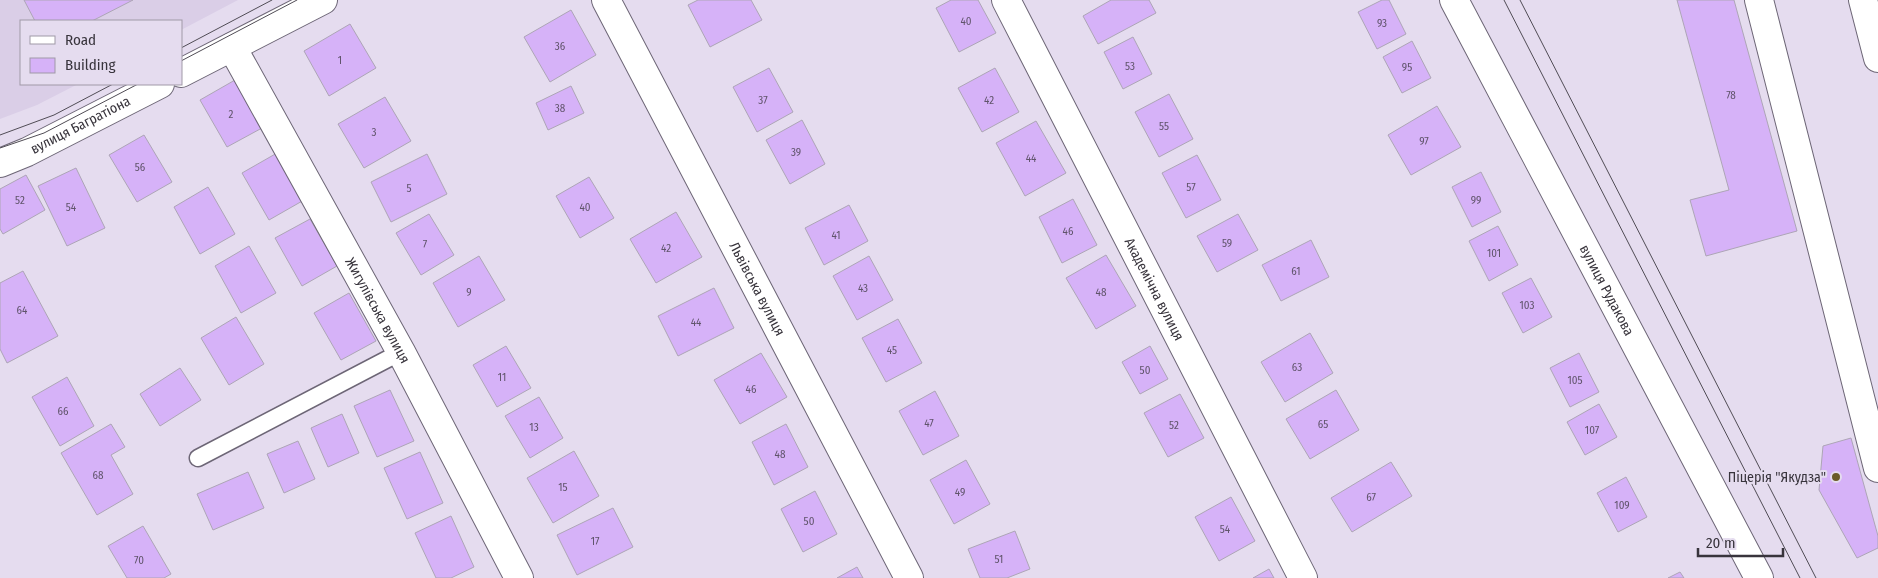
<svg xmlns="http://www.w3.org/2000/svg" width="1878" height="578" font-family="'Fira Sans Condensed',sans-serif">
	<style>
		.built { fill: #dacee7 }
		.building { fill: #d6b2f8; stroke: #ada5b6 }
		.lines { fill: none; stroke-linecap: round; stroke-linejoin: round }
		.lane-casing { stroke: #6d6676; stroke-width: 19 }
		.street-casing { stroke: #6d6676; stroke-width: 30 }
		.secondary-casing { stroke: #6d6676; stroke-width: 30 }
		.lane { stroke: #fff; stroke-width: 16 }
		.street { stroke: #fff; stroke-width: 28 }
		.secondary { stroke: #fff; stroke-width: 28 }
		.tram { stroke: #504c55; stroke-width: 1 }
		.poi-dot { fill: #6b5b28; stroke: #e5dcef; stroke-width: 2 }
		.labels { text-anchor: middle; stroke-width: 4; stroke-linejoin: round; paint-order: stroke }
		.number-label { font-size: 11px; fill: #60546b }
		.street-label { font-size: 14px; fill: #38343c; stroke: #e5dcef }
		.poi-label { font-size: 14px; fill: #38343c; stroke: #e5dcef; text-anchor: end }
	</style>
	<rect width="100%" height="100%" fill="#e5dcef"/>
	<path class="built" d="M 0,0 L 238,0 L 181,30 L 181,21 L 21,21 L 21,84 L 78,84 L 37,105 L 0,119 Z"/>
	<path class="building" d="M 24,0 L 133,0 L 92,21 L 35,21 Z
		M 698,0 L 751,0 L 762,20 L 710,47 L 688,5 Z
		M 951,0 L 978,0 L 996,33 L 959,52 L 936,8 Z
		M 1111,0 L 1149,0 L 1156,13 L 1098,44 L 1083,16 Z
		M 1382,0 L 1389,0 L 1406,34 L 1377,49 L 1358,12 Z
		M 1677,0 L 1734,0 L 1797,231 L 1706,256 L 1690,200 L 1729,190 Z
		M 571,10 L 596,55 L 550,82 L 524,37 Z
		M 350,24 L 376,68 L 329,96 L 304,51 Z
		M 1133,37 L 1152,74 L 1123,89 L 1104,52 Z
		M 1412,41 L 1431,78 L 1402,93 L 1383,57 Z
		M 769,68 L 793,112 L 757,132 L 733,87 Z
		M 995,68 L 1019,112 L 982,132 L 958,88 Z
		M 235,80 L 262,128 L 227,147 L 200,100 Z
		M 571,86 L 584,113 L 548,130 L 536,103 Z
		M 1169,94 L 1193,139 L 1159,157 L 1135,112 Z
		M 385,97 L 411,141 L 364,168 L 338,124 Z
		M 1437,106 L 1461,147 L 1411,175 L 1388,135 Z
		M 802,120 L 825,164 L 790,184 L 766,140 Z
		M 1036,121 L 1066,173 L 1025,196 L 996,143 Z
		M 144,135 L 172,182 L 137,202 L 109,155 Z
		M 277,153 L 304,200 L 269,220 L 242,173 Z
		M 427,154 L 447,194 L 391,222 L 371,182 Z
		M 1197,155 L 1221,200 L 1186,218 L 1162,173 Z
		M 76,168 L 105,228 L 67,246 L 38,186 Z
		M 1481,172 L 1501,212 L 1472,227 L 1452,187 Z
		M 26,175 L 45,210 L 3,234 L 0,229 L 0,189 Z
		M 589,177 L 614,218 L 580,238 L 556,196 Z
		M 208,187 L 235,234 L 200,254 L 174,207 Z
		M 1073,199 L 1097,245 L 1062,263 L 1039,217 Z
		M 849,205 L 868,241 L 824,265 L 805,228 Z
		M 676,212 L 702,257 L 656,283 L 630,239 Z
		M 429,214 L 454,255 L 421,275 L 396,233 Z
		M 1238,214 L 1258,250 L 1217,272 L 1197,236 Z
		M 310,219 L 337,266 L 302,286 L 275,238 Z
		M 1498,226 L 1518,265 L 1489,281 L 1469,241 Z
		M 1311,240 L 1329,277 L 1281,301 L 1262,265 Z
		M 249,246 L 276,293 L 241,313 L 215,266 Z
		M 1106,255 L 1136,306 L 1096,329 L 1066,278 Z
		M 479,256 L 505,300 L 458,327 L 433,283 Z
		M 869,256 L 893,300 L 857,320 L 833,276 Z
		M 23,271 L 58,336 L 7,363 L 0,349 L 0,283 Z
		M 1531,278 L 1552,317 L 1523,333 L 1502,293 Z
		M 714,288 L 734,328 L 678,356 L 658,316 Z
		M 349,293 L 376,341 L 341,360 L 314,313 Z
		M 236,317 L 264,364 L 229,385 L 201,338 Z
		M 898,319 L 922,363 L 886,382 L 862,338 Z
		M 1310,333 L 1333,373 L 1285,402 L 1261,362 Z
		M 506,346 L 531,388 L 497,407 L 473,365 Z
		M 1150,346 L 1168,379 L 1140,394 L 1122,362 Z
		M 761,353 L 787,397 L 740,424 L 714,380 Z
		M 1579,353 L 1599,392 L 1570,407 L 1550,368 Z
		M 180,368 L 201,400 L 160,426 L 140,394 Z
		M 67,377 L 94,426 L 60,446 L 32,397 Z
		M 390,390 L 414,441 L 377,457 L 354,406 Z
		M 1336,390 L 1359,430 L 1310,459 L 1286,419 Z
		M 935,391 L 959,436 L 923,455 L 899,411 Z
		M 1180,394 L 1204,438 L 1168,457 L 1144,413 Z
		M 539,397 L 563,438 L 530,458 L 505,416 Z
		M 1599,404 L 1617,437 L 1585,455 L 1567,422 Z
		M 342,414 L 359,453 L 328,467 L 311,428 Z
		M 111,424 L 125,447 L 111,455 L 133,494 L 97,515 L 61,453 Z
		M 786,424 L 808,467 L 774,485 L 752,442 Z
		M 1851,438 L 1878,536 L 1878,548 L 1857,558 L 1819,490 L 1823,446 Z
		M 298,441 L 315,479 L 284,493 L 267,454 Z
		M 574,451 L 599,496 L 553,523 L 527,478 Z
		M 420,452 L 443,503 L 407,519 L 384,468 Z
		M 966,460 L 990,504 L 954,524 L 930,480 Z
		M 1391,462 L 1412,496 L 1352,532 L 1331,498 Z
		M 248,472 L 264,508 L 213,530 L 197,494 Z
		M 1626,477 L 1647,517 L 1618,532 L 1597,493 Z
		M 815,491 L 837,534 L 803,552 L 781,509 Z
		M 1231,497 L 1255,541 L 1219,561 L 1195,517 Z
		M 613,508 L 633,547 L 577,575 L 557,535 Z
		M 451,516 L 474,567 L 451,578 L 436,578 L 415,533 Z
		M 143,526 L 171,574 L 164,578 L 127,578 L 108,546 Z
		M 1015,531 L 1030,569 L 1007,578 L 980,578 L 968,549 Z
		M 857,567 L 863,578 L 837,578 Z
		M 1269,569 L 1274,578 L 1253,578 Z
		M 1680,572 L 1684,578 L 1668,578 Z"/>
	<g class="lines">
		<defs>
			<path id="lane" d="M 198,458 L 401,352"/>
			<g id="street">
				<path id="s1" d="M 606,0 L 909,578"/>
				<path id="s2" d="M 1006,0 L 1303,578"/>
				<path id="s3" d="M 1454,0 L 1759,578"/>
				<path d="M 1759,0 L 1878,468"/>
				<path id="s4" d="M 232,47 L 401,352 L 519,578"/>
				<path d="M 181,73 L 323,0"/>
				<path id="s5" d="M 0,163 L 27,152 L 160,84"/>
			</g>
			<path id="secondary" d="M 1863,0 L 1878,58"/>
		</defs>
		<use href="#lane" class="lane-casing"/>
		<use href="#street" class="street-casing"/>
		<use href="#secondary" class="secondary-casing"/>
		<use href="#lane" class="lane"/>
		<use href="#street" class="street"/>
		<use href="#secondary" class="secondary"/>
		<path class="tram" d="M 1504,0 L 1800,578
			M 1520,0 L 1816,578
			M 181,48 L 272,0
			M 181,61 L 297,0
			M 0,135 L 54,115 L 113,84
			M 0,148 L 44,133 L 138,84"/>
	</g>
	<circle class="poi-dot" cx="1836" cy="477" r="5"/>
	<g class="labels">
		<g class="number-label">
			<text x="966" y="25">40</text>
			<text x="1382" y="27">93</text>
			<text x="560" y="50">36</text>
			<text x="340" y="64">1</text>
			<text x="1130" y="70">53</text>
			<text x="1407" y="71">95</text>
			<text x="1731" y="99">78</text>
			<text x="763" y="104">37</text>
			<text x="989" y="104">42</text>
			<text x="560" y="112">38</text>
			<text x="231" y="118">2</text>
			<text x="1164" y="130">55</text>
			<text x="374" y="136">3</text>
			<text x="1424" y="145">97</text>
			<text x="796" y="156">39</text>
			<text x="1031" y="162">44</text>
			<text x="140" y="171">56</text>
			<text x="1191" y="191">57</text>
			<text x="409" y="192">5</text>
			<text x="20" y="204">52</text>
			<text x="1476" y="204">99</text>
			<text x="71" y="211">54</text>
			<text x="585" y="211">40</text>
			<text x="1068" y="235">46</text>
			<text x="836" y="239">41</text>
			<text x="1227" y="247">59</text>
			<text x="425" y="248">7</text>
			<text x="666" y="252">42</text>
			<text x="1494" y="257">101</text>
			<text x="1296" y="275">61</text>
			<text x="863" y="292">43</text>
			<text x="469" y="296">9</text>
			<text x="1101" y="296">48</text>
			<text x="1527" y="309">103</text>
			<text x="22" y="314">64</text>
			<text x="696" y="326">44</text>
			<text x="892" y="354">45</text>
			<text x="1297" y="371">63</text>
			<text x="1145" y="374">50</text>
			<text x="502" y="381">11</text>
			<text x="1575" y="384">105</text>
			<text x="751" y="393">46</text>
			<text x="63" y="415">66</text>
			<text x="929" y="427">47</text>
			<text x="1323" y="428">65</text>
			<text x="1174" y="429">52</text>
			<text x="534" y="431">13</text>
			<text x="1592" y="434">107</text>
			<text x="780" y="458">48</text>
			<text x="98" y="479">68</text>
			<text x="563" y="491">15</text>
			<text x="960" y="496">49</text>
			<text x="1371" y="501">67</text>
			<text x="1622" y="509">109</text>
			<text x="809" y="525">50</text>
			<text x="1225" y="533">54</text>
			<text x="595" y="545">17</text>
			<text x="999" y="563">51</text>
			<text x="139" y="564">70</text>
		</g>
		<g class="street-label">
			<text dy="5" stroke="none"><textPath href="#s5" startOffset="89">вулиця Багратіона</textPath></text>
			<text dy="5" stroke="none"><textPath href="#s1" startOffset="326">Львівська вулиця</textPath></text>
			<text dy="5" stroke="none"><textPath href="#s2" startOffset="325">Академічна вулиця</textPath></text>
			<text dy="5" stroke="none"><textPath href="#s3" startOffset="328">вулиця Рудакова</textPath></text>
			<text dy="5" stroke="none"><textPath href="#s4" startOffset="301">Жигулівська вулиця</textPath></text>
		</g>
		<g class="poi-label">
			<text x="1826" y="482">Піцерія "Якудза"</text>
		</g>
	</g>
	<rect x="20" y="20" width="162" height="65" fill="#e5dcef" stroke="#a099a7"/>
	<rect x="30" y="36" width="25" height="8" fill="#ffffff" stroke="#a099a7"/>
	<text x="65" y="45" font-size="15" fill="#38343c">Road</text>
	<rect x="30" y="58" width="25" height="15" fill="#d6b2f8" stroke="#a099a7"/>
	<text x="65" y="70" font-size="15" fill="#38343c">Building</text>
	<path d="M1698 548v8h85v-8" fill="none" stroke="#38343c" stroke-width="2.5"/>
	<text x="1706" y="548" font-size="15" fill="#38343c" stroke="#e5dcef" stroke-width="4" paint-order="stroke">20 m</text>
</svg>
